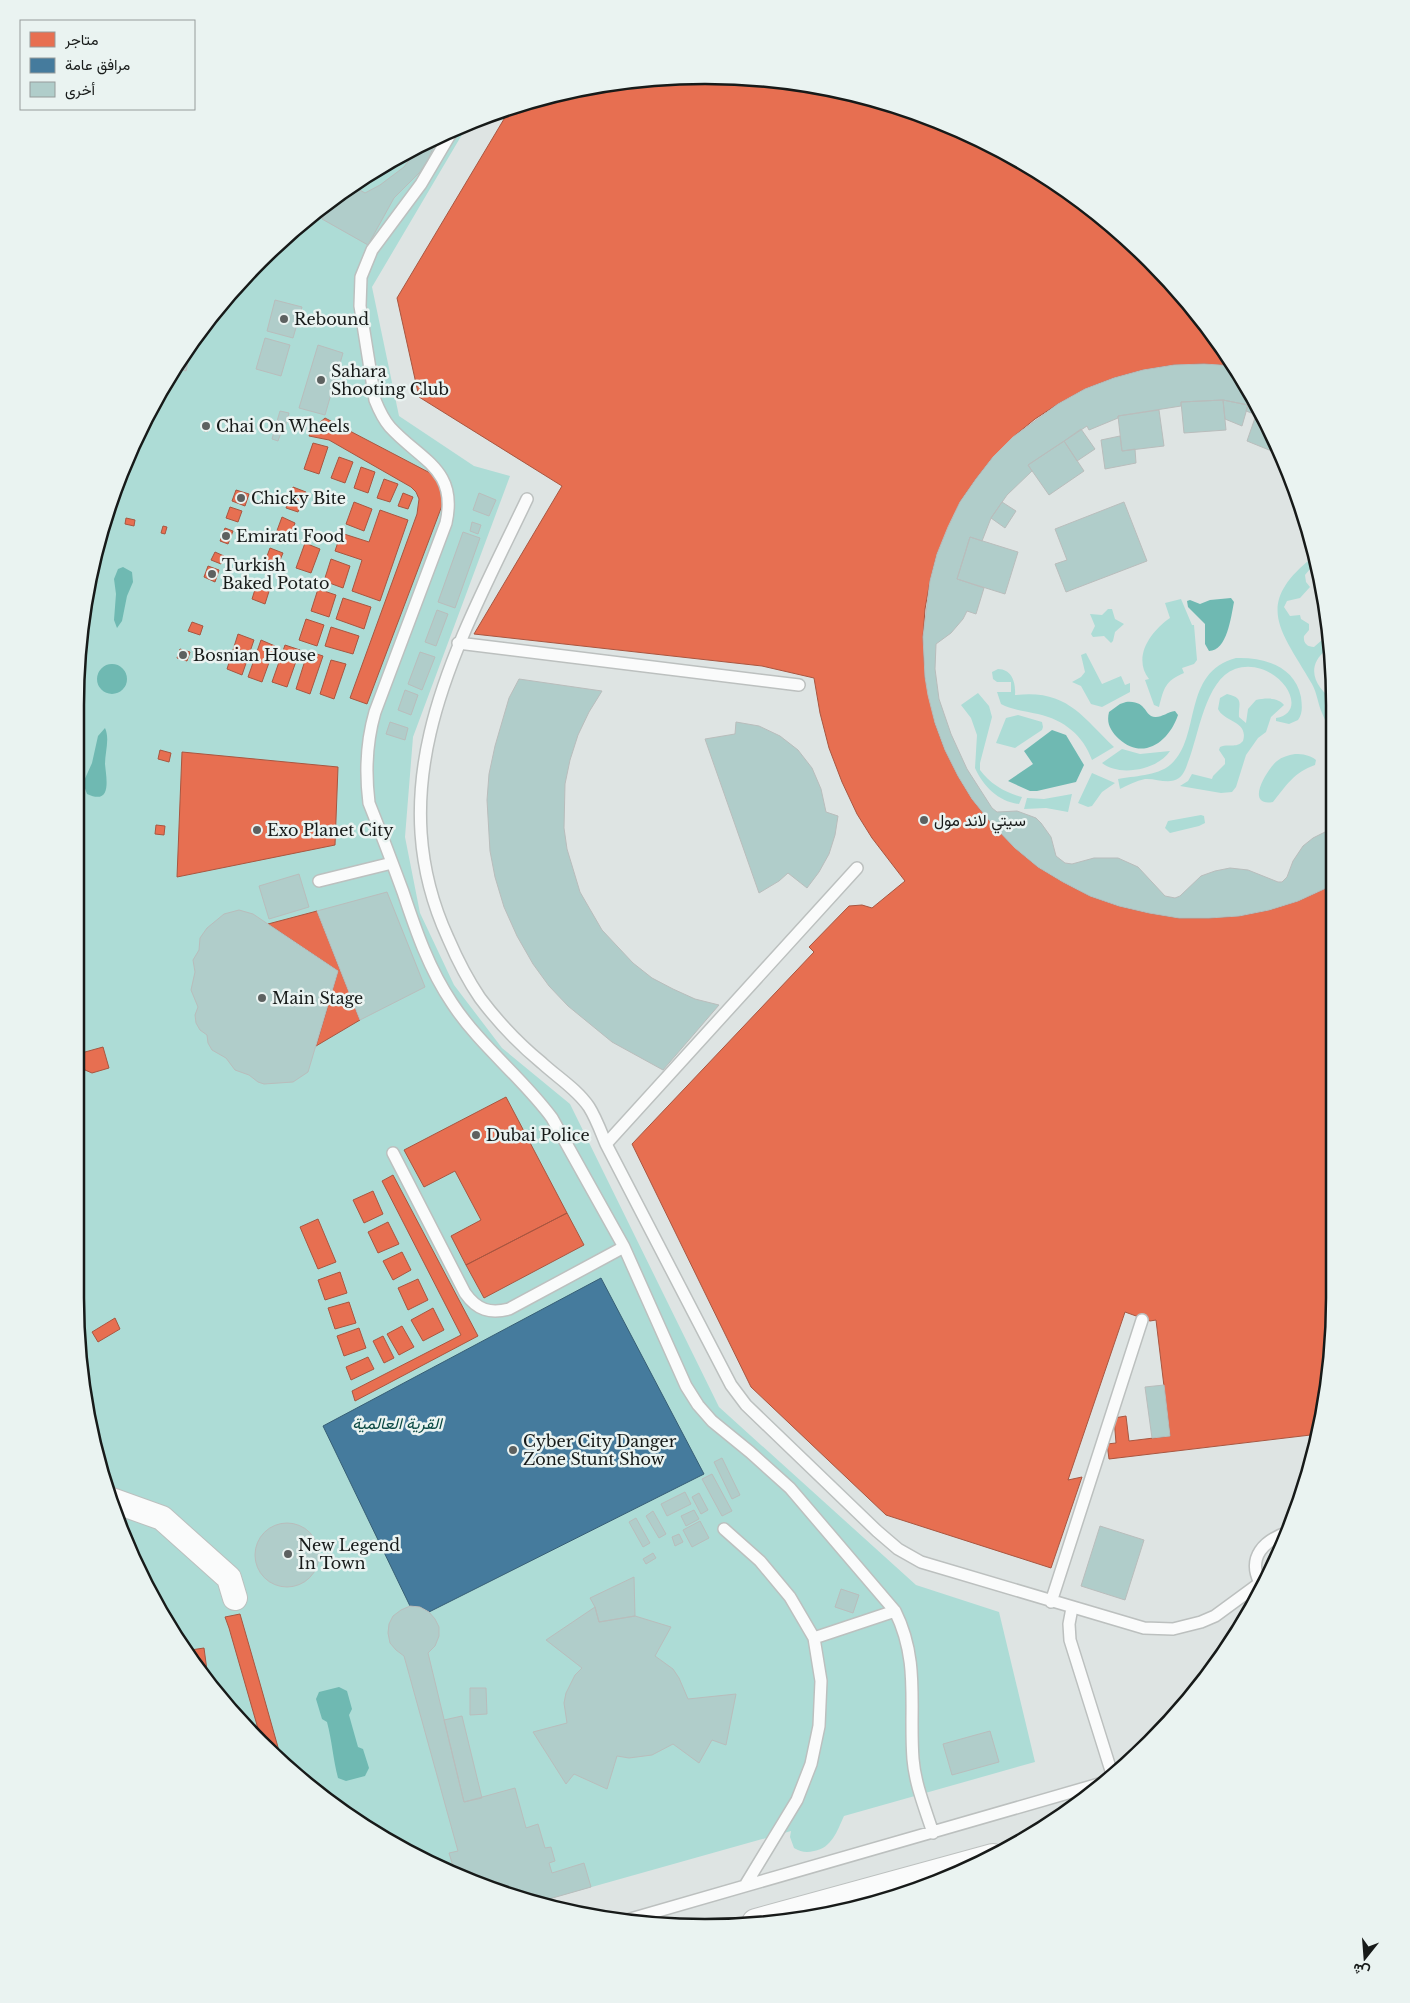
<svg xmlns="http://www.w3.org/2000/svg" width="1410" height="2003" font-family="'Libre Baskerville',Vazirmatn,serif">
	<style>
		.green { fill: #addcd6 }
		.water { fill: #6fb9b2 }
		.shops { fill: #e76f51; stroke: #a95640 }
		.public { fill: #457b9d; stroke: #375e75 }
		.building { fill: #b0cdca; stroke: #b9bdbc }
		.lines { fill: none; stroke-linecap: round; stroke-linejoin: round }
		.lane-casing { stroke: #bcc0bf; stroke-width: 14 }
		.street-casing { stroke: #bcc0bf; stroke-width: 26 }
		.secondary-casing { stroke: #bcc0bf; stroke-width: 30 }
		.lane { stroke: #fafbfb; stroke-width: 11 }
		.street { stroke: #fafbfb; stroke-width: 24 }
		.secondary { stroke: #fafbfb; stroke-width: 28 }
		.poi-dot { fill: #5d6160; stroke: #eaf3f1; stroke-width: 2 }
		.labels { text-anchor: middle; stroke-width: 5; stroke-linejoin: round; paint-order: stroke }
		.poi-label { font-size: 16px; fill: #171a19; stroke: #eaf3f1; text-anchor: start }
		.park-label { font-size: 16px; font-style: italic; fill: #094843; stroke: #eaf3f1 }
		.rim { fill: none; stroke: #171a19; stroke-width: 2.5 }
	</style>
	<rect width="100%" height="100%" fill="#dee4e3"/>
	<path class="green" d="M 470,121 L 372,287 L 399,416 L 474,466 L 510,476 L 413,737 L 405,837 L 420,913 L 454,985 L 502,1048 L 570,1104 L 719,1407 L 916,1585 L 999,1612 L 1035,1762 L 844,1816 C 837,1831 832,1848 814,1851 C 806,1853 801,1852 794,1848 L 790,1837 L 791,1831 L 542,1901 L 464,1880 L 355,1822 L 290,1772 L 181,1648 L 123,1539 L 97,1461 L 75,1298 L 75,705 L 87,582 L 140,426 L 205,322 L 260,259 L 355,181 Z
		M 1313,557 L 1319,570 L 1310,569 L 1305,575 L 1306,582 L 1310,587 L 1300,598 L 1287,601 L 1284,607 L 1290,616 L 1300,615 L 1301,619 L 1309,624 L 1309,630 L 1304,636 C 1303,643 1307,647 1314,647 L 1322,640 L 1326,650 C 1304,668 1316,688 1335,702 L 1335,737 C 1330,729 1325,721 1322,713 C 1318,704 1317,693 1312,684 C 1282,631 1252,605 1313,557 Z
		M 1181,599 L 1192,625 L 1194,625 L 1197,660 L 1194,664 L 1182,668 L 1184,673 C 1165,681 1164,688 1159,707 L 1154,705 L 1145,680 L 1149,679 C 1132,657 1151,631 1170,618 L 1165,603 Z
		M 1108,609 L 1112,609 L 1115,619 L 1124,624 L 1115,632 L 1113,641 L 1111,643 L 1104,636 L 1093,637 L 1091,634 L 1095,626 L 1090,614 L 1102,615 Z
		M 1086,653 L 1102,684 L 1121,676 L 1125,685 L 1130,683 L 1130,692 L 1102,707 L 1091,704 L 1081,686 L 1072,682 L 1081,677 L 1085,672 L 1081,655 Z
		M 1236,658 C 1264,657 1295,666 1301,697 C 1302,706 1303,713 1298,720 L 1289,724 L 1276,721 L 1276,718 C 1314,711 1275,655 1235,669 C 1205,680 1199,735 1188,762 C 1186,768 1184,774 1179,778 C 1169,785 1156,778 1145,779 C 1136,781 1128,785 1120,789 L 1118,779 C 1133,776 1157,776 1170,765 C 1202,739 1181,672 1236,658 Z
		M 998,669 C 1012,669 1016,683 1015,695 C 1066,689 1081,715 1114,747 L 1092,760 C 1083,735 1064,720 1038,714 C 1026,711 1012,710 1001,704 L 997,692 L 1011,692 L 1011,682 L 997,682 L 993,679 L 992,672 Z
		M 978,693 L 989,706 L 992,717 L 980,763 L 980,770 C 990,784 1006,793 1022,797 L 1019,804 C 999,802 983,786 975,768 L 977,735 L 971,718 L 961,705 Z
		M 1227,694 C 1245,698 1238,704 1239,717 L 1246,723 L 1248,709 L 1256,700 C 1266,698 1278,697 1284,705 L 1271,717 L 1266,732 L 1258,738 L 1246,755 L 1236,787 L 1232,792 L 1221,793 L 1180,786 L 1188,781 L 1192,774 L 1212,779 L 1213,776 L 1225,764 L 1225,759 L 1219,750 L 1220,747 C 1228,743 1236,749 1243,741 C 1249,721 1224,722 1218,709 L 1220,698 Z
		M 1018,715 L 1042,722 L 1043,727 L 1042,730 L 1015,748 L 996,743 L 1006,718 Z
		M 1122,749 L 1140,754 L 1170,751 C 1158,770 1119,777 1102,763 Z
		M 1295,754 C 1303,754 1310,755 1316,760 L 1315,765 C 1294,772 1286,786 1273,802 C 1244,807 1267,769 1277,761 C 1282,757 1288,755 1295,754 Z
		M 1092,773 L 1115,783 L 1102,792 L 1092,806 L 1088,807 L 1078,803 Z
		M 1072,794 L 1068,812 L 1046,808 L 1024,809 L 1027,798 L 1044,799 Z
		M 1201,815 L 1204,816 L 1205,823 L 1199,826 L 1170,833 L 1165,828 L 1168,821 Z"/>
	<path class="water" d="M 123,567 L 132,572 L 133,582 L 127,596 L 122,621 L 117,628 L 114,620 L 116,594 L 114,579 L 118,569 Z
		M 1231,598 L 1234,602 C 1231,617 1227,651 1209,651 L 1205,644 L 1205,624 L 1188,607 L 1187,601 L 1190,600 L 1200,604 L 1210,600 Z
		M97 679a15 15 0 1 1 30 0a15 15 0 1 1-30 0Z
		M 1126,702 C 1148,700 1144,718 1156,717 C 1162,717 1168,712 1175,711 L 1178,715 C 1169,742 1143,761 1119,739 C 1111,731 1106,724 1109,712 L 1120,704 Z
		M 105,728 C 110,739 105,752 105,764 C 106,777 113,806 87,794 L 83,783 L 92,763 L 98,736 Z
		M 1052,730 L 1066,735 L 1084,765 L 1076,782 L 1037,791 L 1030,791 L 1008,781 L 1033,764 L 1024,751 Z
		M 339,1687 L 347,1691 L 352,1709 L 349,1715 L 358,1747 L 363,1749 L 369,1768 L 365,1776 L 346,1781 L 338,1778 C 333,1759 332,1741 327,1722 L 322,1719 L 316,1699 L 319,1692 Z"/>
	<path class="shops" d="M 705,75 L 828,87 L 946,123 L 1055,181 L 1151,260 L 1229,355 L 1235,366 L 1204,364 L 1174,365 L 1143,370 L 1114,378 L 1085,389 L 1058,404 L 1035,419 L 1013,437 L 993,457 L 976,479 L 960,502 L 937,554 L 930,581 L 925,609 L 923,637 L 925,677 L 935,723 L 945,750 L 958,776 L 972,799 L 993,825 L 1015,848 L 1038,867 L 1063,882 L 1090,896 L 1119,906 L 1149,913 L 1179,918 L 1209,918 L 1239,916 L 1269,910 L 1298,901 L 1335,884 L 1335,1295 L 1323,1421 L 1319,1434 L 1109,1459 L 1107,1444 L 1116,1443 L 1114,1418 L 1126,1416 L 1129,1441 L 1170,1436 L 1156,1320 L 1150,1321 L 1125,1312 L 1068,1480 L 1082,1477 L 1051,1568 L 886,1515 L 751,1387 L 632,1144 L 814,952 L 809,947 L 849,906 L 862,905 L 872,908 L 905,881 L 872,838 L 857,814 L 842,782 L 829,748 L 820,713 L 814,678 L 762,666 L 474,634 L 562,486 L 419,397 L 397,298 L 510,109 L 582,87 Z
		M 325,418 L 432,474 L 443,489 L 443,503 L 367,704 L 350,698 L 417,514 L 419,499 L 416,492 L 411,487 L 329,440 L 309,436 L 311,430 Z
		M 206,423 L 209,424 L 210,428 L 208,431 L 204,431 L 202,428 L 203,424 Z
		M 313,443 L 328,447 L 319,474 L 304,469 Z
		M 339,457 L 353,462 L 345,483 L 331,478 Z
		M 361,467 L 375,472 L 368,493 L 354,488 Z
		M 384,479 L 398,484 L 390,502 L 377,498 Z
		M 293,487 L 306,492 L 298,512 L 286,508 Z
		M 236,490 L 249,494 L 245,506 L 232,501 Z
		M 403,493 L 413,497 L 408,509 L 398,506 Z
		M 354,502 L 372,509 L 364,531 L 346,524 Z
		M 230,507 L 242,511 L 238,522 L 226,518 Z
		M 380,510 L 408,520 L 380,601 L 352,591 L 362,560 L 335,551 L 341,533 L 369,542 Z
		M 282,517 L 295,523 L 289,540 L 275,536 Z
		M 126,518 L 135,520 L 134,526 L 125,524 Z
		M 163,526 L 167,527 L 165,534 L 161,533 Z
		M 225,528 L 233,531 L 228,544 L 220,541 Z
		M 305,543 L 320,549 L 311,573 L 296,568 Z
		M 270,548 L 283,553 L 275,572 L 263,567 Z
		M 215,552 L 224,556 L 221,564 L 211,560 Z
		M 331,559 L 350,566 L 343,588 L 324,581 Z
		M 208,566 L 219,570 L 215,582 L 204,577 Z
		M 258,580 L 271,585 L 265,604 L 252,599 Z
		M 318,589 L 336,595 L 329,617 L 311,611 Z
		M 343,598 L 371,607 L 364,629 L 336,619 Z
		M 306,619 L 324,625 L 317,646 L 299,640 Z
		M 192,622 L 203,626 L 200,635 L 188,631 Z
		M 331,627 L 359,636 L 353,654 L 325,646 Z
		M 238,634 L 254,640 L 242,675 L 227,669 Z
		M 261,640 L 275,646 L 262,682 L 248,677 Z
		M 285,645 L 300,650 L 287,687 L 272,682 Z
		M 180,649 L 190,652 L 187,661 L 177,658 Z
		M 308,651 L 323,656 L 310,694 L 296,689 Z
		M 331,660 L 346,664 L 334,699 L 320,694 Z
		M 160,750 L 171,753 L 169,762 L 158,759 Z
		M 182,752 L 338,767 L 335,845 L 177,877 Z
		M 156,825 L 165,826 L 164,835 L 155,834 Z
		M 317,911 L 360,1020 L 316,1046 L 338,971 L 268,924 Z
		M 103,1047 L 109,1068 L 92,1073 L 85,1070 L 81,1063 L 82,1055 L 85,1052 Z
		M 506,1097 L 567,1213 L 466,1265 L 451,1236 L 481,1220 L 455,1171 L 424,1187 L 404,1150 Z
		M 393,1175 L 478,1336 L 355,1401 L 352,1391 L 461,1335 L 382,1181 Z
		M 373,1191 L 383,1214 L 364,1223 L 353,1200 Z
		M 567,1213 L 584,1245 L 484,1298 L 466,1265 Z
		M 318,1219 L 336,1262 L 318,1269 L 300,1227 Z
		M 388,1222 L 399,1244 L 378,1253 L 368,1232 Z
		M 402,1252 L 411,1270 L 393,1280 L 383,1261 Z
		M 340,1272 L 347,1293 L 325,1300 L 318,1280 Z
		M 418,1279 L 428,1300 L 408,1310 L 398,1288 Z
		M 349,1302 L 356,1323 L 335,1329 L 328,1308 Z
		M 433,1308 L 444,1330 L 423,1341 L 411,1320 Z
		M 115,1318 L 120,1329 L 98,1342 L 92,1332 Z
		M 402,1326 L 414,1347 L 399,1355 L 387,1334 Z
		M 359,1328 L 366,1348 L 344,1356 L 337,1336 Z
		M 383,1336 L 394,1358 L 384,1363 L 373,1341 Z
		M 368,1357 L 374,1369 L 351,1380 L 346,1367 Z
		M 139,1568 L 147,1570 L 145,1580 Z
		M 240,1614 L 259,1680 L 283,1765 L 261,1739 L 229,1628 L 225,1617 Z
		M 204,1648 L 208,1678 L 184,1651 Z"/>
	<path class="public" d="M 601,1278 L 704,1474 L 429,1612 L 420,1607 L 410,1606 L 323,1426 Z"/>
	<path class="building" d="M 437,137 L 429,158 L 420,172 L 394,198 L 368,245 L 322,219 L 333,199 L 351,185 L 365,193 L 380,185 L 404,167 L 419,147 Z
		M 275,300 L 302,307 L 293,338 L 267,331 Z
		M 265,338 L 290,345 L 281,376 L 256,369 Z
		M 192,343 L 186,371 L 176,368 Z
		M 318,345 L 343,353 L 325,415 L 299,408 Z
		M 1204,364 L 1235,366 L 1265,418 L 1246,411 L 1248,405 L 1223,400 L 1181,402 L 1181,406 L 1118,416 L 1118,418 L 1089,430 L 1087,426 L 1028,465 L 1032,471 L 1007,495 L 991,518 L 982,541 L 970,537 L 957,579 L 984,588 L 976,614 L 967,611 L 963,619 L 951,633 L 936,644 L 935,669 L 939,699 L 951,734 L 967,769 L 992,808 L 997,812 L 1017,811 L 1036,818 L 1041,823 L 1051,837 L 1056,856 L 1065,863 L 1072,864 L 1094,858 L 1118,858 L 1138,867 L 1165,896 L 1175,898 L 1180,896 L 1201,876 L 1215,871 L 1230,868 L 1248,870 L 1278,882 L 1282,882 L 1287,877 L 1293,861 L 1303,846 L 1313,838 L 1335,827 L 1335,884 L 1298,901 L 1269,910 L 1239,916 L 1209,918 L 1179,918 L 1149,913 L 1119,906 L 1090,896 L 1063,882 L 1038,867 L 1015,848 L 993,825 L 972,799 L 958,776 L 945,750 L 935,723 L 928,695 L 925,677 L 923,637 L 930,581 L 937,554 L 948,527 L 960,502 L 976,479 L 993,457 L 1013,437 L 1058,404 L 1085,389 L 1114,378 L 1143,370 L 1174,365 Z
		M 1223,400 L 1248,405 L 1242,426 L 1225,419 Z
		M 1223,400 L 1226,430 L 1184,433 L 1181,402 Z
		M 1159,410 L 1164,446 L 1122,451 L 1118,416 Z
		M 280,411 L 289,413 L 284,431 L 275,428 Z
		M 1256,415 L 1265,418 L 1270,426 L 1279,454 L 1247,441 Z
		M 275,428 L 282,430 L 278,441 L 272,439 Z
		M 1081,429 L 1095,449 L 1077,461 L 1064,441 Z
		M 1120,436 L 1122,451 L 1135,449 L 1136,463 L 1105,469 L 1101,440 Z
		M 1064,441 L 1084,471 L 1049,495 L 1028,465 Z
		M 479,493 L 496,500 L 489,516 L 473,510 Z
		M 1002,502 L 1016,511 L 1005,528 L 991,518 Z
		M 1124,502 L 1147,561 L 1066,592 L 1055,564 L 1067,560 L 1055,529 Z
		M 472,522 L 481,525 L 478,534 L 470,531 Z
		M 463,532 L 480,538 L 455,608 L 438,602 Z
		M 970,537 L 1018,552 L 1005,594 L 957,579 Z
		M 437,610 L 448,614 L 436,646 L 425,642 Z
		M 420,652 L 435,657 L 422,690 L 408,684 Z
		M 1330,661 L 1331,661 L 1333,683 L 1327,674 Z
		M 519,679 L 602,691 L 589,712 L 578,735 L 570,760 L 565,784 L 564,828 L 567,849 L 580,892 L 602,930 L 633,963 L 652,978 L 673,989 L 695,999 L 719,1005 L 663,1070 L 612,1042 L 568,1006 L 549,986 L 533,964 L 517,936 L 504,907 L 495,877 L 490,851 L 487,800 L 489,774 L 495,746 L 509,698 Z
		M 405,690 L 418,695 L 411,715 L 398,710 Z
		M 390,722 L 408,728 L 405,740 L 386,734 Z
		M 736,722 L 759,726 L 780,736 L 798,750 L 812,768 L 821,789 L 826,812 L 838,816 L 835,835 L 829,854 L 819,872 L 807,888 L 788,873 L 779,881 L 759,893 L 705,739 L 735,734 Z
		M 299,874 L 309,907 L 269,919 L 259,886 Z
		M 387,892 L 425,987 L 360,1020 L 317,911 Z
		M 239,910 L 253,914 L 338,971 L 308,1072 L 293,1082 L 264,1084 L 258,1082 L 249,1075 L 235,1070 L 226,1058 L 212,1050 L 208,1043 L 207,1035 L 200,1030 L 196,1023 L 195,1015 L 198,1007 L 191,990 L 195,972 L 193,960 L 199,950 L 200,938 L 207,928 L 224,914 Z
		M 1164,1385 L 1170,1436 L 1152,1438 L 1145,1387 Z
		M 722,1458 L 740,1495 L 732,1499 L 714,1462 Z
		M 712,1474 L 732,1511 L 722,1516 L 702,1479 Z
		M 685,1492 L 691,1504 L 667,1516 L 661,1504 Z
		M 699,1493 L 708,1510 L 701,1514 L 692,1497 Z
		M 694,1510 L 699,1519 L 686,1526 L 681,1516 Z
		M 653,1511 L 666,1534 L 659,1538 L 646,1516 Z
		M 636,1518 L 650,1543 L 643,1547 L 629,1522 Z
		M 700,1521 L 709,1538 L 692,1547 L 683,1530 Z
		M255 1555a32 32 0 1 1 64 0a32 32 0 1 1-64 0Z
		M 1100,1526 L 1144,1540 L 1125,1600 L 1081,1586 Z
		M 679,1534 L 683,1542 L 675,1546 L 672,1537 Z
		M 653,1553 L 656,1558 L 646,1564 L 643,1559 Z
		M 634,1577 L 635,1616 L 599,1622 L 595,1607 L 590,1598 Z
		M 841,1589 L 859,1595 L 853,1613 L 835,1607 Z
		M 410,1606 L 420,1607 L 429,1612 L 435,1619 L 439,1627 L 439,1636 L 435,1646 L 428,1653 L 464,1802 L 515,1788 L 526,1828 L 538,1824 L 545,1848 L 551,1847 L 555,1861 L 549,1863 L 552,1873 L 584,1863 L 591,1887 L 542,1901 L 464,1880 L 456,1876 L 449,1853 L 458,1851 L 404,1656 L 396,1650 L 390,1643 L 388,1633 L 389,1624 L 393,1616 L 401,1610 Z
		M 595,1607 L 599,1622 L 635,1616 L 671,1627 L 655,1656 L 673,1669 L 679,1678 L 688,1699 L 736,1694 L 726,1745 L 712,1740 L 699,1763 L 673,1744 L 652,1755 L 629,1758 L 617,1756 L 607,1789 L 574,1774 L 566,1784 L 533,1732 L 567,1723 L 564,1703 L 566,1693 L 575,1675 L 582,1668 L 546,1640 Z
		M 470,1688 L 486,1688 L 487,1714 L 470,1715 Z
		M 462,1716 L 482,1798 L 464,1802 L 444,1720 Z
		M 990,1731 L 999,1762 L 952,1775 L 943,1744 Z"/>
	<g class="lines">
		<defs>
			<path id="lane" d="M 454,128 L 421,184 L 372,250 L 361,277 L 360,306 L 375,400 C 379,410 383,419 390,427 C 421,461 458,469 446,523 L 375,712 C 366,743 365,771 369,803 C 381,833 392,862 403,892 C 416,931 429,969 452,1003 C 480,1046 522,1077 552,1118 L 624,1247 L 686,1386 L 698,1405 L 712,1421 L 750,1452 L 790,1488 L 895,1611 C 920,1661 909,1706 913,1759 C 915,1784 925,1808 933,1833
				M 527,499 C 460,640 376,781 448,938 C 457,959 467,979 480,998 C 498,1022 519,1044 542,1063 C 557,1077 577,1089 589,1107 C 596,1118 601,1132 606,1144 L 731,1385 L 746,1405 L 877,1531 L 898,1549 L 921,1562 L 1144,1628 L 1173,1629 L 1201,1622 L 1215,1616 L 1260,1583
				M 458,643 L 799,685
				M 319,881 L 392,863
				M 606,1144 L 857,868
				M 393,1153 L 465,1293 C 477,1310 490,1314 509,1309 L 624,1247
				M 724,1529 L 760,1561 L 790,1597 L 814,1638 L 821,1681 L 819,1726 L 811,1764 L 797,1800 L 746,1884
				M 1263,1584 L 1260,1583 C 1247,1557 1264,1540 1289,1532
				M 1051,1602 L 1142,1320
				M 1072,1608 L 1069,1624 L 1070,1640 L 1113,1777
				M 814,1638 L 895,1611
				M 620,1922 L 1106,1782"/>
			<path id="street" d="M 109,1499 L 162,1518 L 229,1578 L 235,1598"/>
			<path id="secondary" d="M 756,1923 L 993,1858"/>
		</defs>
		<use href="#lane" class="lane-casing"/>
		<use href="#street" class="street-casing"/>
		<use href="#secondary" class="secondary-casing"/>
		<use href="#lane" class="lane"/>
		<use href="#street" class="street"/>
		<use href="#secondary" class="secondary"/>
	</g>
	<g class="poi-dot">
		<circle cx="284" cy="319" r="5"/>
		<circle cx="321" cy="380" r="5"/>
		<circle cx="206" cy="426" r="5"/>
		<circle cx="241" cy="498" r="5"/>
		<circle cx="226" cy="536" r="5"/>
		<circle cx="212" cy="574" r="5"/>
		<circle cx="183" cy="655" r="5"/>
		<circle cx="924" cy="820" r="5"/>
		<circle cx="257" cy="830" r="5"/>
		<circle cx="262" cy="998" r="5"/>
		<circle cx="476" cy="1135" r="5"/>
		<circle cx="513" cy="1450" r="5"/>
		<circle cx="288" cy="1554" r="5"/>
	</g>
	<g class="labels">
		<g class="poi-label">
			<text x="294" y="325">Rebound</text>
			<text x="331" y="377">Sahara<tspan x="331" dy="18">Shooting Club</tspan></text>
			<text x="216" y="432">Chai On Wheels</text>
			<text x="251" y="504">Chicky Bite</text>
			<text x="236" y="542">Emirati Food</text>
			<text x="222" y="571">Turkish<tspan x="222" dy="18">Baked Potato</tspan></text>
			<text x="193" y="661">Bosnian House</text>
			<text x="934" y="826">سيتي لاند مول</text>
			<text x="267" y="836">Exo Planet City</text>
			<text x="272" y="1004">Main Stage</text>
			<text x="486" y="1141">Dubai Police</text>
			<text x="523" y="1447">Cyber City Danger<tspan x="523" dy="18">Zone Stunt Show</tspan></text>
			<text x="298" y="1551">New Legend<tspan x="298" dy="18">In Town</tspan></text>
		</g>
		<g class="park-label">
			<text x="397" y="1429">القرية العالمية</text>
		</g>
	</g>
	<path d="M0 0H1410V2003H0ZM705 84H705A621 621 0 0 1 1326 705V1298A621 621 0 0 1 705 1919H705A621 621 0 0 1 84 1298V705A621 621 0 0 1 705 84Z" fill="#eaf3f1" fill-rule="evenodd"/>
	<path class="rim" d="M705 84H705A621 621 0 0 1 1326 705V1298A621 621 0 0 1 705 1919H705A621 621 0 0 1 84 1298V705A621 621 0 0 1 705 84Z"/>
	<rect x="20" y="20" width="175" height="90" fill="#eaf3f1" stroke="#969c9b"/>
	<rect x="30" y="32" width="25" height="15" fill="#e76f51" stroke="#969c9b"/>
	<text x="65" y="45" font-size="15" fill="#171a19">متاجر</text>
	<rect x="30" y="58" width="25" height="15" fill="#457b9d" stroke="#969c9b"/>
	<text x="65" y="70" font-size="15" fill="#171a19">مرافق عامة</text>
	<rect x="30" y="82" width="25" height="15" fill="#b0cdca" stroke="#969c9b"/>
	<text x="65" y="95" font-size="15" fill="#171a19">أخرى</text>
	<g transform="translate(1365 1958) rotate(197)" stroke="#eaf3f1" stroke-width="4" paint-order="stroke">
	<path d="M0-4L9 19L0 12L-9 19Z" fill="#171a19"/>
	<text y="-8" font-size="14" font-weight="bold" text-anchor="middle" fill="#171a19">ش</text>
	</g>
</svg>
